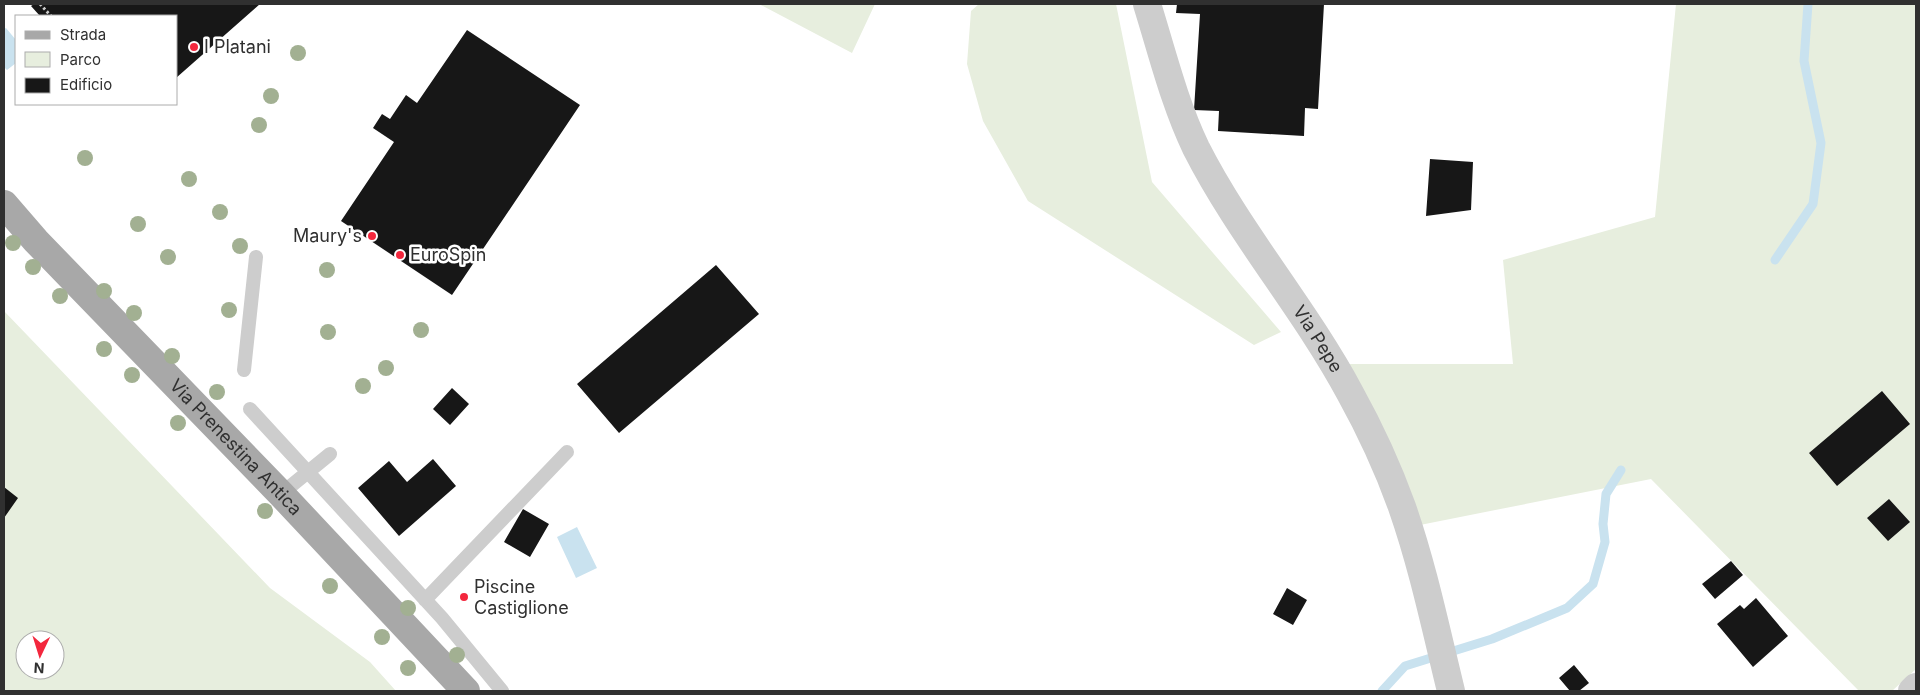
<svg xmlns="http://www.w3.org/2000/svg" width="1920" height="695" font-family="Inter,sans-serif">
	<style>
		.green { fill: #e7eede; fill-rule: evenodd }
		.water { fill: #c9e2ef }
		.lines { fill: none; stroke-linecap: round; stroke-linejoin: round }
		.stream { stroke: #c9e2ef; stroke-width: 9 }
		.building { fill: #171717 }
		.path { stroke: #cdcdcd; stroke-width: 3; stroke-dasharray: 2.5 2.5; stroke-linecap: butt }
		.lane { stroke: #cdcdcd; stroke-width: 14 }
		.street { stroke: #cdcdcd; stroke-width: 28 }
		.primary { stroke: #a8a8a8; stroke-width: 28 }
		.tree { fill: #a2b092 }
		.poi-dot { fill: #f3273d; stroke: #fff; stroke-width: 2 }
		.labels { text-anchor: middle; stroke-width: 5; stroke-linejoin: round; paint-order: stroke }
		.poi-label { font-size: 18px; fill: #303030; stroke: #fff; text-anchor: start }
		.street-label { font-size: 18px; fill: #303030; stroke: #fff }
	</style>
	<rect width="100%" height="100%" fill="#fff"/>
	<path class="green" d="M 759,4 L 875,4 L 852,53 Z
		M 979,4 L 1116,4 L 1152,182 L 1281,332 L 1254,345 L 1028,201 L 983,121 L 967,64 L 971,11 Z
		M 1676,4 L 1916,4 L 1916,669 L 1892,691 L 1859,691 L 1651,479 L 1420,525 L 1341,364 L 1513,364 L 1503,260 L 1655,217 Z
		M 4,311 L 270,588 L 370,662 L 396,691 L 4,691 ZM 25,640 L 55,640 L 55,670 L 25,670 Z"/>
	<path class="water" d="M 6,28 L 16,40 L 16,63 L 7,70 L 4,67 L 4,29 Z
		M 577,527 L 597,568 L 576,578 L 557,537 Z"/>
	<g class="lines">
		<path class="stream" d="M 1775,260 L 1813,204 L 1821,143 L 1804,61 L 1808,4
			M 1382,691 L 1405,666 L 1492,639 L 1567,608 L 1593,584 L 1605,542 L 1603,524 L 1606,494 L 1621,470"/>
	</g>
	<path class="building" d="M 34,4 L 260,4 L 176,78 L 176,16 L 40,16 L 31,6 Z
		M 1177,4 L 1324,4 L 1318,109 L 1305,108 L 1304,136 L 1218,131 L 1219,111 L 1194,110 L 1200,14 L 1176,13 Z
		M 467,30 L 580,105 L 452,295 L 341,221 L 394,142 L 373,128 L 382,114 L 390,119 L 406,95 L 417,103 Z
		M 1430,159 L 1473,162 L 1471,210 L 1426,216 Z
		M 716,265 L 759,314 L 619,433 L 577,384 Z
		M 452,388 L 469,404 L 450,425 L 433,409 Z
		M 1882,391 L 1910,424 L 1837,486 L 1809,453 Z
		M 433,459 L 456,486 L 399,536 L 358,488 L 389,461 L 407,482 Z
		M 4,487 L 18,498 L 4,518 Z
		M 1889,499 L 1910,522 L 1888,541 L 1867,518 Z
		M 523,509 L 549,524 L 530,557 L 504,542 Z
		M 1731,561 L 1743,575 L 1715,599 L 1702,584 Z
		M 1287,588 L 1307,600 L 1293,625 L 1273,614 Z
		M 1756,598 L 1788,636 L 1753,667 L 1717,624 L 1740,605 L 1744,609 Z
		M 1574,665 L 1589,683 L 1579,691 L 1570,691 L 1559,678 Z"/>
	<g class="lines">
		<path class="path" d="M 40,4 L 51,16"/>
		<path class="lane" d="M 244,370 L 256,257
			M 250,409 L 442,618 L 502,691
			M 281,494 L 330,454
			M 425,600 L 567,452"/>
		<g class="street">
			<path id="s1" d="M 1147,4 C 1162,52 1174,102 1196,148 C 1239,233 1305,309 1350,393 C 1370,429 1388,468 1402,507 C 1423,567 1436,630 1451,691"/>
			<path d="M 1912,691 L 1916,687"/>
		</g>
		<path class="primary" id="s2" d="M 4,204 L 36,241 L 281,494 L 466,691"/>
	</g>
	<g class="tree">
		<circle cx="298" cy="53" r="8"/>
		<circle cx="271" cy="96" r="8"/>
		<circle cx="259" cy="125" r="8"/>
		<circle cx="85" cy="158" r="8"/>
		<circle cx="189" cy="179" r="8"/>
		<circle cx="220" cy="212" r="8"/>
		<circle cx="138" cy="224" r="8"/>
		<circle cx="13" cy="243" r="8"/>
		<circle cx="240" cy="246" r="8"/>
		<circle cx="168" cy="257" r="8"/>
		<circle cx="33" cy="267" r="8"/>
		<circle cx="327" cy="270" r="8"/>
		<circle cx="104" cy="291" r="8"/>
		<circle cx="60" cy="296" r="8"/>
		<circle cx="229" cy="310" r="8"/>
		<circle cx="134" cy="313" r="8"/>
		<circle cx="421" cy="330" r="8"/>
		<circle cx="328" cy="332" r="8"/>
		<circle cx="104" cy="349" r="8"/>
		<circle cx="172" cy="356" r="8"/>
		<circle cx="386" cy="368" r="8"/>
		<circle cx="132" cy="375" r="8"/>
		<circle cx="363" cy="386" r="8"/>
		<circle cx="217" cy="392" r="8"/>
		<circle cx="178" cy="423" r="8"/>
		<circle cx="265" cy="511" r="8"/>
		<circle cx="330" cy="586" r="8"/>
		<circle cx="408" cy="608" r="8"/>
		<circle cx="382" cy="637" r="8"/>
		<circle cx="457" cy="655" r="8"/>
		<circle cx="408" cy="668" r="8"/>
	</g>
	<g class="poi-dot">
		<circle cx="194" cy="47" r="5"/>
		<circle cx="372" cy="236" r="5"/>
		<circle cx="400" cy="255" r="5"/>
		<circle cx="464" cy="597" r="5"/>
	</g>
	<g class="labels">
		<g class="poi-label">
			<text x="204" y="53">I Platani</text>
			<text x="362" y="242" text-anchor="end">Maury's</text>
			<text x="410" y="261">EuroSpin</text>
			<text x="474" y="593">Piscine<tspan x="474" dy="21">Castiglione</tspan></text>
		</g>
		<g class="street-label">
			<text dy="6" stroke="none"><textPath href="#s1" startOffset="379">Via Pepe</textPath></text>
			<text dy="6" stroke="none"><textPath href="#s2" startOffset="336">Via Prenestina Antica</textPath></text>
		</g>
	</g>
	<rect width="1920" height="695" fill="none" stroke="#303030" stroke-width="10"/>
	<rect x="15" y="15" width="162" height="90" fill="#ffffff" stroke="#acacac"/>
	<rect x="25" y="31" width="25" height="8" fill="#a8a8a8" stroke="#acacac"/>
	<text x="60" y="40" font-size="15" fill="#303030">Strada</text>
	<rect x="25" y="52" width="25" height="15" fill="#e7eede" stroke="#acacac"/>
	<text x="60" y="65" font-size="15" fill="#303030">Parco</text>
	<rect x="25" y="78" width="25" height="15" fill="#171717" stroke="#acacac"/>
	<text x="60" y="90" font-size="15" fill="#303030">Edificio</text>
	<g transform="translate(40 655) rotate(184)"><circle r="24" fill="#ffffff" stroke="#acacac"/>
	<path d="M0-4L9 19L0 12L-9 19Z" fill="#f3273d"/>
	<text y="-8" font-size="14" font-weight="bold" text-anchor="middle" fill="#303030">N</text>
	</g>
</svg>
